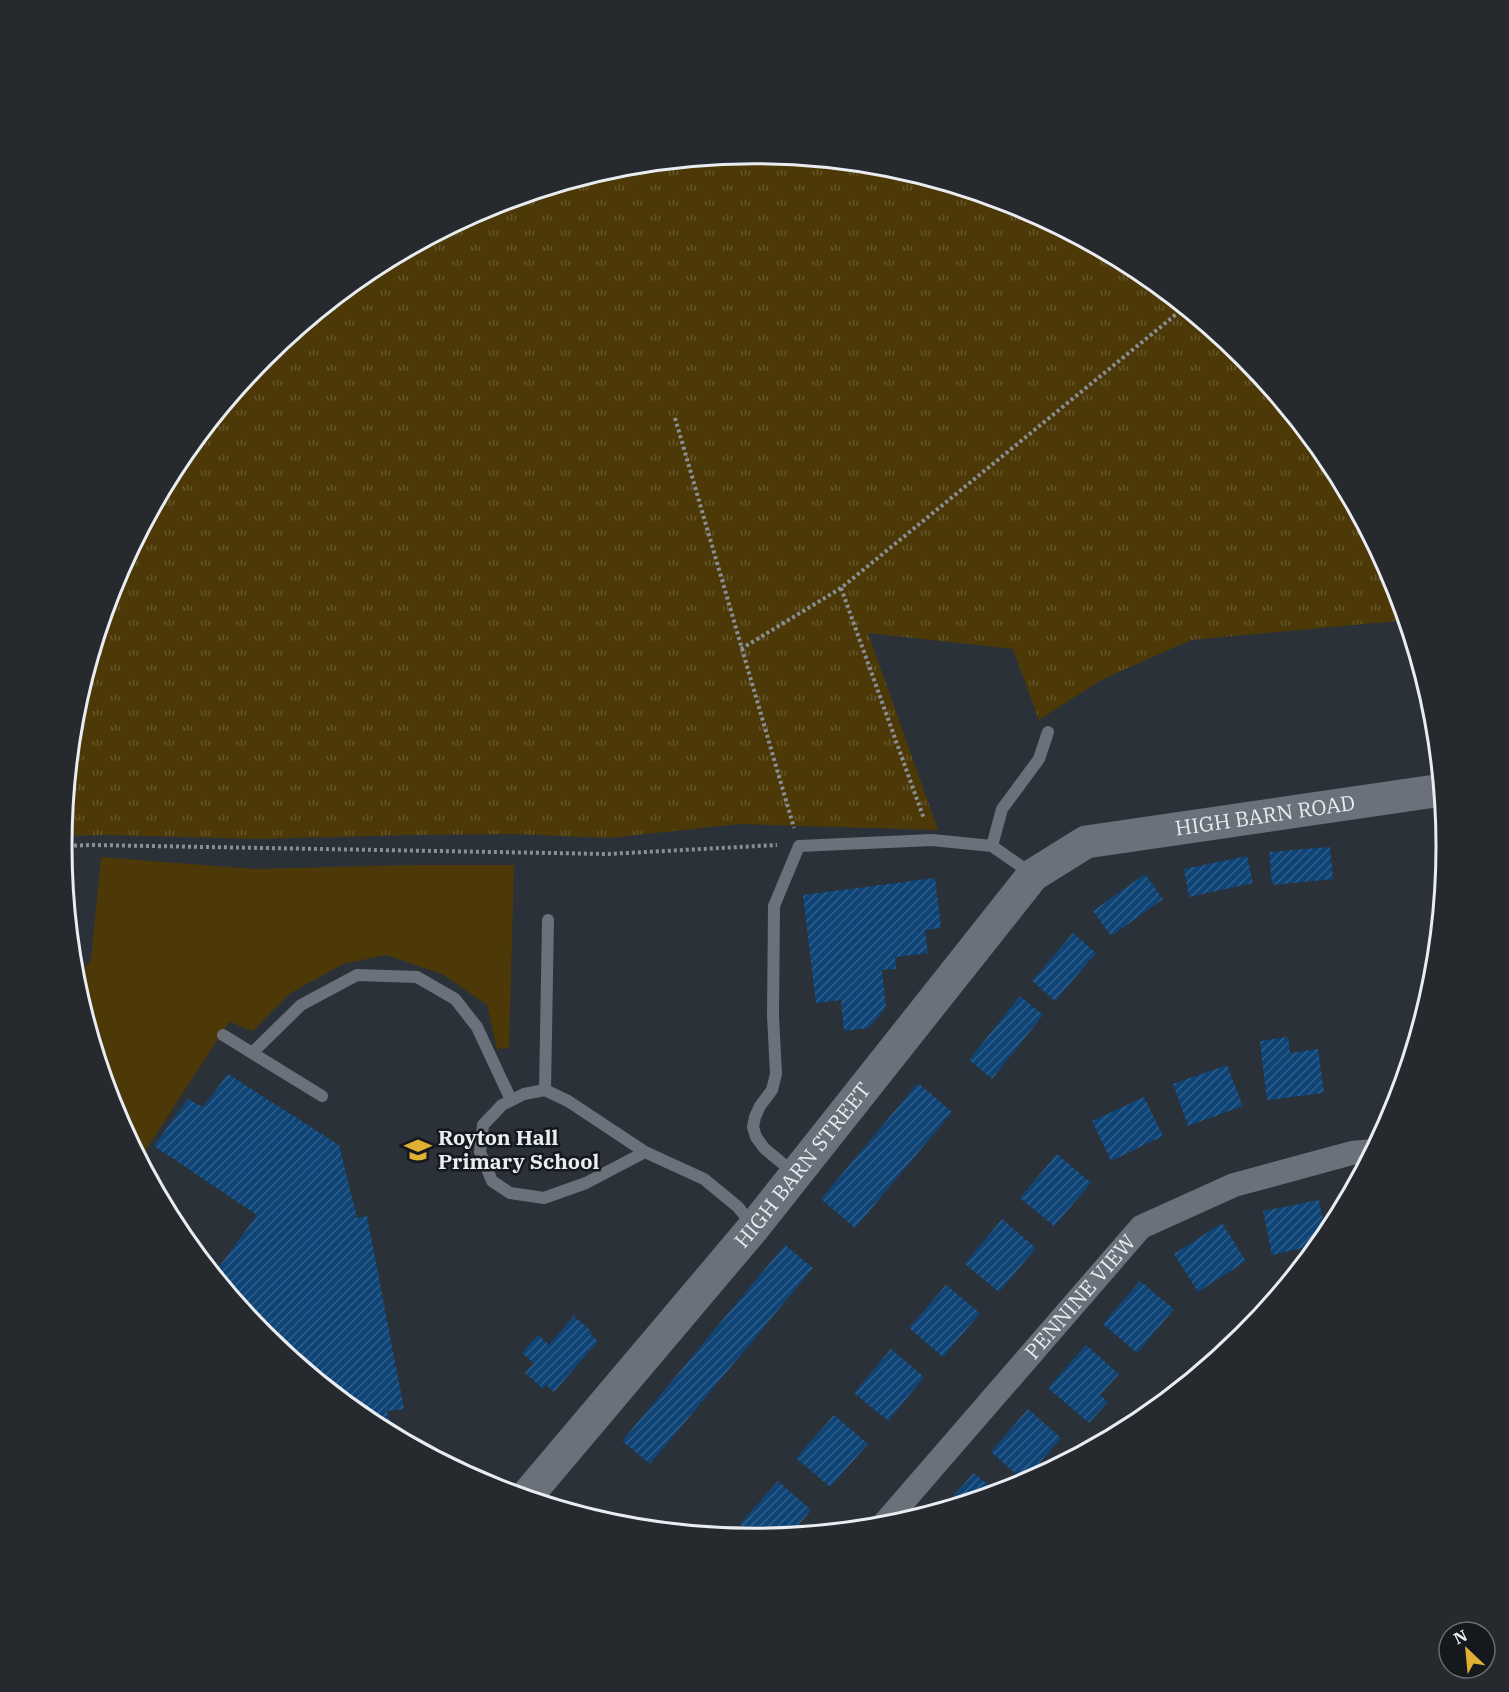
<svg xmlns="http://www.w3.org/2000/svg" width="1509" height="1692" font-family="'IBM Plex Serif',serif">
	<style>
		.grass { fill: url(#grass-tufts) }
		.green { fill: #4c3907 }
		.building { fill: url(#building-hatch) }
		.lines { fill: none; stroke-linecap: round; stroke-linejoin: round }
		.path { stroke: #898f95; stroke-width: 4; stroke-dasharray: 3 3; stroke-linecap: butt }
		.lane { stroke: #6a717a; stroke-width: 12 }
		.street { stroke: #6a717a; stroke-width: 24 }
		.secondary { stroke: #6a717a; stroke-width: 33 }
		.labels { text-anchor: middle; stroke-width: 5; stroke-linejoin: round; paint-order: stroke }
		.street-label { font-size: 21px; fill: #e9edf2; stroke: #15181c }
		.poi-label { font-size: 21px; font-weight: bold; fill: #e9edf2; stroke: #15181c; text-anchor: start }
		.rim { fill: none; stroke: #e9edf2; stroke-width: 3 }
	</style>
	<defs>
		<pattern id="grass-tufts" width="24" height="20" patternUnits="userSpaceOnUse" patternTransform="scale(1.5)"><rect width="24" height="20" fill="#4c3907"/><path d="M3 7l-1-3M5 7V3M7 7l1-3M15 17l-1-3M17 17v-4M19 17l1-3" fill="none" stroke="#66562c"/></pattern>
		<pattern id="building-hatch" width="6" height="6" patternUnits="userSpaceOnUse" patternTransform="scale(1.5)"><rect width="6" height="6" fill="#0f4476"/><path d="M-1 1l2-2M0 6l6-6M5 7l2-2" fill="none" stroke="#325f8a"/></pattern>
	</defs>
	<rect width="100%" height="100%" fill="#2a3138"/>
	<path class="grass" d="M 755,153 L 890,166 L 1020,206 L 1140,270 L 1245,356 L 1331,461 L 1395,581 L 1407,620 L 1191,640 L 1101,680 L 1039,720 L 1013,649 L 868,633 L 938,830 L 740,824 L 608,838 L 516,834 L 414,835 L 256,839 L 108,835 L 62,836 L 75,710 L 114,580 L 178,461 L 265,356 L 370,270 L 490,206 L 620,166 Z"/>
	<path class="green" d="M 101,857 L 255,869 L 412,865 L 514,865 L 509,1048 L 497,1049 L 487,1005 L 442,974 L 386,955 L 343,964 L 289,994 L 253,1031 L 229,1022 L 140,1159 L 114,1111 L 75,982 L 91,960 Z"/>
	<path class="building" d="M 1330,847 L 1333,879 L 1272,885 L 1269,852 Z
		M 1247,856 L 1253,883 L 1189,897 L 1184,869 Z
		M 1145,874 L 1163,899 L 1111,936 L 1093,911 Z
		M 935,878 L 941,928 L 925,930 L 928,953 L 895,957 L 896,969 L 882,970 L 886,1008 L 868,1028 L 844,1031 L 841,1000 L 816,1003 L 803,895 Z
		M 1073,933 L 1096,953 L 1055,1001 L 1032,981 Z
		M 1020,996 L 1043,1015 L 992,1079 L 969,1060 Z
		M 1288,1037 L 1290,1053 L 1318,1049 L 1324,1093 L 1267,1100 L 1260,1041 Z
		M 1227,1065 L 1243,1106 L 1188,1126 L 1173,1084 Z
		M 228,1074 L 339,1145 L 357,1218 L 367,1216 L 404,1409 L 387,1411 L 393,1435 L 369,1422 L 312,1375 L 311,1372 L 309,1372 L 264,1336 L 214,1274 L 257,1215 L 154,1146 L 188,1099 L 203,1107 Z
		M 918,1083 L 952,1112 L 855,1228 L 821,1199 Z
		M 1144,1097 L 1163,1136 L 1111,1161 L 1092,1121 Z
		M 1057,1154 L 1091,1183 L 1054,1226 L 1020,1198 Z
		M 1319,1200 L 1326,1236 L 1320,1244 L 1272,1255 L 1263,1211 Z
		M 1002,1219 L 1036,1248 L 999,1292 L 965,1264 Z
		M 1222,1223 L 1246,1261 L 1198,1292 L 1174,1254 Z
		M 785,1245 L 813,1268 L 650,1464 L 622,1441 Z
		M 1140,1281 L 1174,1309 L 1137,1353 L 1103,1324 Z
		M 946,1285 L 980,1313 L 943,1357 L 909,1328 Z
		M 574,1316 L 592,1332 L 590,1334 L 598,1341 L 554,1392 L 546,1385 L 543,1389 L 525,1373 L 534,1363 L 522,1353 L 538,1335 L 549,1345 Z
		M 1086,1345 L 1119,1374 L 1100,1395 L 1108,1402 L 1089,1423 L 1048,1388 Z
		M 891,1349 L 924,1377 L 888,1421 L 854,1393 Z
		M 1028,1409 L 1061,1438 L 1024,1481 L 991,1452 Z
		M 834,1415 L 868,1444 L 830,1487 L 796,1458 Z
		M 974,1473 L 998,1493 L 943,1510 L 955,1494 Z
		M 778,1481 L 811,1510 L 789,1536 L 757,1539 L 740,1524 Z"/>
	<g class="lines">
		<path class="path" d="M 675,418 L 794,828
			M 841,588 L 924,819
			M 741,649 L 841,588 L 1185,307
			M 62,846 L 92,845 L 608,854 L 777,845"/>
		<path class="lane" d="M 992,846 L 1002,809 L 1039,759 L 1048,732
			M 223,1035 L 322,1096
			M 252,1053 L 301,1005 L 357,975 L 417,977 L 455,999 L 477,1027 L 511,1100
			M 545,1090 L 548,920
			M 645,1152 L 568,1101 L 545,1090 L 524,1094 L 502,1105 L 483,1125 L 480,1152 L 492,1181 L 510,1193 L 544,1198 L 586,1183 L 645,1152 L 704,1179 L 738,1207 L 753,1226
			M 794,1173 L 764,1148 L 756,1137 L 753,1127 L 755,1117 L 760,1106 L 772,1090 L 776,1074 L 773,1016 L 774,906 L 799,846 L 932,840 L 992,846 L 1032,874"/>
		<path class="street" id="s1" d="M 882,1526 L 1141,1227 L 1234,1185 L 1352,1153 L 1373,1151"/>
		<path class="secondary" id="s2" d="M 526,1497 L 754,1227 L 1033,875 L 1086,842 L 1442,790"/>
	</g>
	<defs>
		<symbol id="school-bare" viewBox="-9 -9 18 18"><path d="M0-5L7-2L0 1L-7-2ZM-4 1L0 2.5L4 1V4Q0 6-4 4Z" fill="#e1af34" stroke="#15181c" stroke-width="2.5" paint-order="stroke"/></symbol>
	</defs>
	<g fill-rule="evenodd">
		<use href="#school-bare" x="399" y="1131" width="38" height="38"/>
	</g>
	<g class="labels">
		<g class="street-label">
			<text dy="7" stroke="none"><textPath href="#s2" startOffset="1046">HIGH BARN ROAD</textPath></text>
			<text dy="7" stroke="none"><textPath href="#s2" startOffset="432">HIGH BARN STREET</textPath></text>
			<text dy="7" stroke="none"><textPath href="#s1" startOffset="303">PENNINE VIEW</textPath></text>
		</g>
		<g class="poi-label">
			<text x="438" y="1145">Royton Hall<tspan x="438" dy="24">Primary School</tspan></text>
		</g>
	</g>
	<path d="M0 0H1509V1692H0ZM72 846a682 682 0 1 1 1364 0a682 682 0 1 1-1364 0Z" fill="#26292d" fill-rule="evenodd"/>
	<path class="rim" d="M72 846a682 682 0 1 1 1364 0a682 682 0 1 1-1364 0Z"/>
	<g transform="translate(1467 1650) rotate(334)"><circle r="28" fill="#15181c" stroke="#6a6d72" stroke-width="1.5"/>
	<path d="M0-4.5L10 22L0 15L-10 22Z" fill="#e1af34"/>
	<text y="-9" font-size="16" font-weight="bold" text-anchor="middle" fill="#e9edf2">N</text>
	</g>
</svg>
